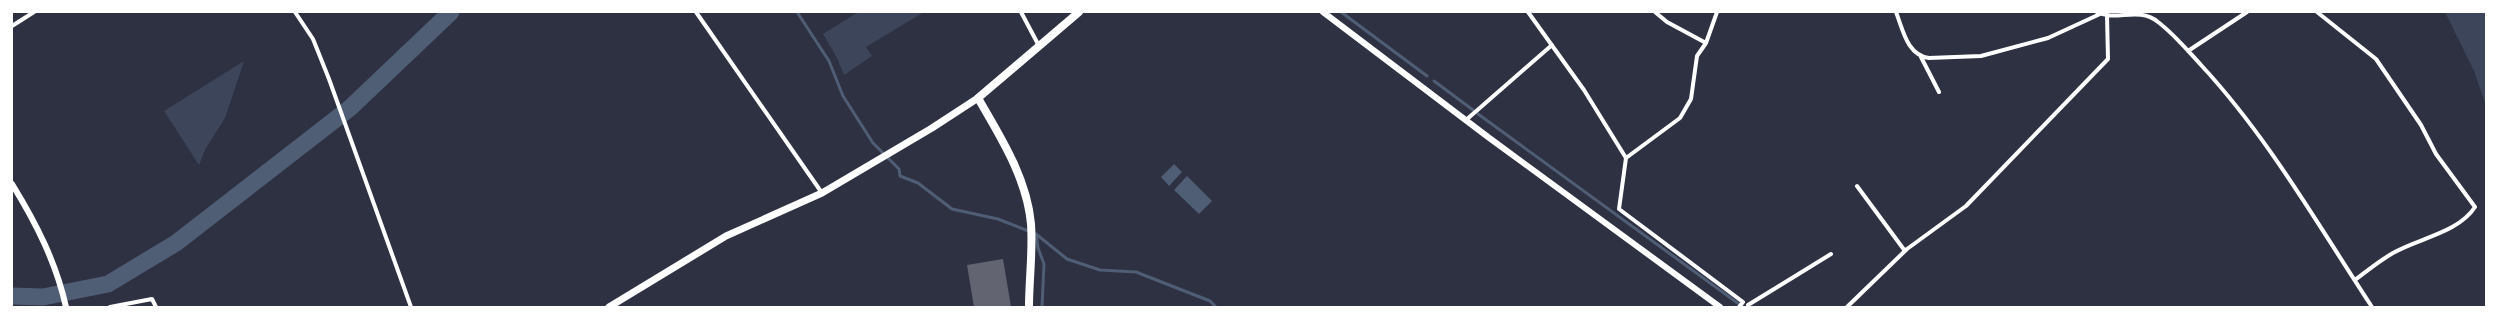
<svg xmlns="http://www.w3.org/2000/svg" width="2498" height="319" font-family="Inter,sans-serif">
	<style>
		.green { fill: #3c4559 }
		.water { fill: #4f5d75 }
		.lines { fill: none; stroke-linecap: round; stroke-linejoin: round }
		.stream { stroke: #4f5d75; stroke-width: 3 }
		.river { stroke: #4f5d75; stroke-width: 17 }
		.building { fill: #626471 }
		.minor { stroke: #fff; stroke-width: 4 }
		.tertiary { stroke: #fff; stroke-width: 6 }
		.secondary { stroke: #fff; stroke-width: 7 }
		.primary { stroke: #fff; stroke-width: 8 }
	</style>
	<rect width="100%" height="100%" fill="#2d3142"/>
	<path class="green" d="M 858,12 L 924,12 L 866,47 L 872,56 L 844,75 L 837,58 L 823,34 Z
		M 2445,12 L 2486,12 L 2486,106 L 2474,71 Z
		M 244,61 L 225,118 L 205,150 L 199,165 L 164,111 Z"/>
	<path class="water" d="M 1174,164 L 1182,172 L 1169,186 L 1161,177 Z
		M 1187,176 L 1212,201 L 1199,214 L 1174,190 Z"/>
	<g class="lines">
		<path class="stream" d="M 797,12 L 829,61 L 843,96 L 873,143 L 899,169 L 900,176 L 918,183 L 952,209 L 998,219 L 1036,234 L 1067,259 L 1100,270 L 1136,272 L 1210,301 L 1216,307
			M 1341,12 L 1427,76
			M 1434,81 L 1473,110
			M 1478,114 L 1743,307
			M 1036,234 L 1038,248 L 1044,264 L 1042,307"/>
		<path class="river" d="M 12,296 L 43,297 L 108,284 L 176,243 L 350,108 L 451,12"/>
	</g>
	<path class="building" d="M 1003,259 L 1011,307 L 974,307 L 967,265 Z"/>
	<g class="lines">
		<path class="minor" d="M 295,12 L 313,39 L 329,79 L 411,307
			M 696,12 L 822,193
			M 1021,12 L 1039,46
			M 1528,12 L 1584,90 L 1626,158
			M 1655,12 L 1667,22 L 1706,43
			M 1717,12 L 1706,43 L 1697,56 L 1691,99 L 1680,118 L 1626,158 L 1619,209 L 1743,302 L 1739,307
			M 1896,12 C 1903,30 1907,55 1929,58 L 1981,56 L 2048,38 L 2100,14
			M 2097,12 C 2116,22 2138,6 2158,22 C 2174,34 2188,51 2201,65 C 2268,137 2318,225 2372,307
			M 2317,12 L 2376,59 L 2421,125 L 2436,154 L 2475,207 C 2458,233 2419,238 2393,253 C 2379,261 2367,271 2355,280
			M 12,26 L 34,12
			M 2188,51 L 2247,12
			M 1921,57 L 1939,92
			M 1466,120 L 1552,45
			M 1857,186 L 1905,251
			M 1748,305 L 1831,254
			M 110,307 L 152,299 L 156,307
			M 1847,307 L 1907,249 L 1966,206 L 2108,59 L 2107,15"/>
		<path class="tertiary" d="M 1323,12 L 1488,137 L 1720,307
			M 12,184 C 36,223 56,262 66,307"/>
		<path class="secondary" d="M 609,307 L 726,236 L 822,193 L 932,128 L 978,98"/>
		<path class="primary" d="M 1029,307 C 1029,280 1033,251 1031,224 C 1027,178 1000,136 978,98 L 1079,12"/>
	</g>
	<rect width="2498" height="319" fill="none" stroke="#ffffff" stroke-width="26"/>
</svg>
